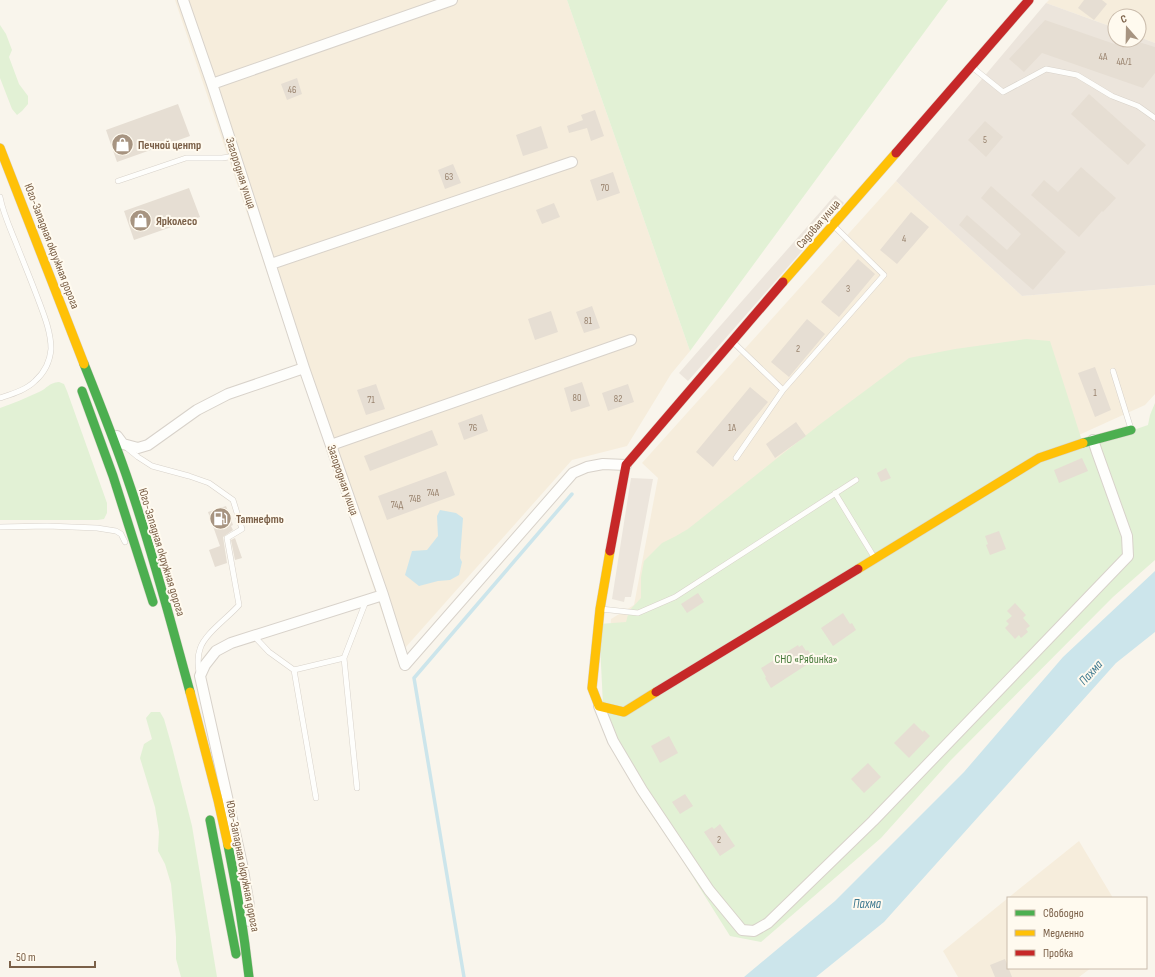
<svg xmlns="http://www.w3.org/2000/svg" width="1155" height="977" font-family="'Sofia Sans Condensed',sans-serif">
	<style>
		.residential { fill: #f6eddc }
		.industrial { fill: #ece5dc }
		.green { fill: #e2f1d5 }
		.water { fill: #cce5eb }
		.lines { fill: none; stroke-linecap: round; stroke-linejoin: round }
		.stream { stroke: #cce5eb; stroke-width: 3.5 }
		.building { fill: #e6ded3 }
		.lane-casing { stroke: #d8d2ca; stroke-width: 6 }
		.street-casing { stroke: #d8d2ca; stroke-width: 12 }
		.fast-casing { stroke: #d9d2c8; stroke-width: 10 }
		.slow-casing { stroke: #d9d2c8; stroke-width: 10 }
		.jam-casing { stroke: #d9d2c8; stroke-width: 10 }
		.lane { stroke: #fefefc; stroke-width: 5 }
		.street { stroke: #fefefc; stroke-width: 10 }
		.fast { stroke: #4caf50; stroke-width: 9 }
		.slow { stroke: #ffc107; stroke-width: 9 }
		.jam { stroke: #c62828; stroke-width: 9 }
		.labels { text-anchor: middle; stroke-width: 4; stroke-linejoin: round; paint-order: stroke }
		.number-label { font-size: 10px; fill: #98826d }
		.poi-label { font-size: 12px; font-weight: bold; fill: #7b6048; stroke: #fffaef; text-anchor: start }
		.street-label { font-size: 12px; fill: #7b6048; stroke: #fffaef }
		.park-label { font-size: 12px; fill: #487b3c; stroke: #fffaef }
		.water-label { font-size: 13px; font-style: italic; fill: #3f7a90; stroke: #fffaef }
	</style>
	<rect width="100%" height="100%" fill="#f9f5ec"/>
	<path class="residential" d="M 175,0 L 567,0 L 690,351 L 671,374 L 627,446 L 572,460 L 397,657 Z
		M 1049,0 L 1155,0 L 1155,43 L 1139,37 L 1139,16 L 1115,16 L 1115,28 L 1046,3 Z
		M 896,181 L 1022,296 L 1155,285 L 1155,394 L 1145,405 L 1015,464 L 606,691 L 611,619 L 634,605 L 658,478 L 642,463 Z
		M 1079,841 L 1113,898 L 1008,898 Z
		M 1008,898 L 1008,968 L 1091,968 L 1079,977 L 958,977 L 943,951 Z"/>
	<path class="industrial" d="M 1046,3 L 1115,28 L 1115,40 L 1139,40 L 1139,37 L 1155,43 L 1155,285 L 1022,296 L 896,181 Z
		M 835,195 L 844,203 L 688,381 L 679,373 Z
		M 631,478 L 653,479 L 631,597 L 625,597 L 624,602 L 612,599 Z"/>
	<path class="green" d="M 567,0 L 948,0 L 690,351 Z
		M 0,25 L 6,34 L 12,50 L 9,57 L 19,84 L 28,96 L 28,104 L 22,111 L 17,115 L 12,109 L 0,78 Z
		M 1026,339 L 1050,341 L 1084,447 L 1148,425 L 1150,415 L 1155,403 L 1155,560 L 1113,597 L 951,760 L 881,838 L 761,942 L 730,936 L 679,855 L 639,796 L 608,737 L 603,705 L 599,624 L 626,622 L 629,611 L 641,598 L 641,577 L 644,561 L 662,543 L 676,536 L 688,529 L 819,425 L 909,358 L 955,349 Z
		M 59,382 L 64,384 L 67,391 L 107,503 L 107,513 L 104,519 L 98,520 L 0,520 L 0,408 C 14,403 26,398 39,392 C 48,388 48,383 59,382 Z
		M 151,712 L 160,712 L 164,719 L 172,747 L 192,826 L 217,977 L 181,977 L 176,959 L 176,937 L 171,884 L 165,864 L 158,851 L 159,832 L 155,807 L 140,758 L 144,744 L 152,739 L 146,718 Z"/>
	<path class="water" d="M 440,510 L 456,513 L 463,518 L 460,558 L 462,562 L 459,575 L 450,580 L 438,581 L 419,586 L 405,575 L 412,551 L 427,550 L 438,536 L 437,516 Z
		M 1155,571 L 1155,632 L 1116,663 L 884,922 L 816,977 L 744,977 L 835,901 L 964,772 L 1063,657 Z"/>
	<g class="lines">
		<path class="stream" d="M 464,977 L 414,678 L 572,494"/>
	</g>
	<path class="building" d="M 1084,0 L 1102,0 L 1107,4 L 1094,20 L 1078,8 Z
		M 1045,20 L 1129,49 L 1118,40 L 1132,40 L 1155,47 L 1155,73 L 1143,88 L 1042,53 L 1024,72 L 1009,59 Z
		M 297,78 L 302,94 L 287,100 L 281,84 Z
		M 1089,94 L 1146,145 L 1128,165 L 1071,114 Z
		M 178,104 L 190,136 L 117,162 L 106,130 Z
		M 595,110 L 604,136 L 591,141 L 587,128 L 569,133 L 567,126 L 583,120 L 581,115 Z
		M 985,121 L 1003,137 L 986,157 L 968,140 Z
		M 541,126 L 548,148 L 523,156 L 516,135 Z
		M 453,164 L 461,183 L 445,189 L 438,170 Z
		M 1081,167 L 1116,198 L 1103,212 L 1102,211 L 1079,237 L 1031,195 L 1044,180 L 1058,192 Z
		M 613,172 L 620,193 L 597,201 L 590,180 Z
		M 991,186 L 1066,252 L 1033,290 L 959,225 L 967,215 L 1007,250 L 1021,234 L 981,198 Z
		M 189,188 L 200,217 L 134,240 L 124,211 Z
		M 554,203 L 560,217 L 542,224 L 536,210 Z
		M 911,212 L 929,227 L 897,264 L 880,250 Z
		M 858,259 L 875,274 L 839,317 L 821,302 Z
		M 592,306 L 600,328 L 584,333 L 576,312 Z
		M 551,311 L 558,332 L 535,340 L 528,319 Z
		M 807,319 L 825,334 L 789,377 L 771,362 Z
		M 1095,367 L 1111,410 L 1095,417 L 1078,373 Z
		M 582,382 L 590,406 L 571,412 L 564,388 Z
		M 376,384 L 385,409 L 366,415 L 357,390 Z
		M 628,384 L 634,402 L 608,411 L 602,393 Z
		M 750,387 L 768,402 L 713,467 L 696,452 Z
		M 482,414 L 488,431 L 464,440 L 458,423 Z
		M 796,422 L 806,436 L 775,458 L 766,444 Z
		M 432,430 L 438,445 L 370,471 L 364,456 Z
		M 1082,458 L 1088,471 L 1059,483 L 1054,470 Z
		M 886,468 L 891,478 L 881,482 L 877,473 Z
		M 446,471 L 455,495 L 387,520 L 378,496 Z
		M 226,506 L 233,525 L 231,526 L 233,530 L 223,537 L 227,563 L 215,567 L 209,550 L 220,546 L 208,512 Z
		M 999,531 L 1006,549 L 990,555 L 986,545 L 988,544 L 985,536 Z
		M 235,538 L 242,558 L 235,560 L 231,540 Z
		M 698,593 L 704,602 L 687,613 L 681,604 Z
		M 1015,603 L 1026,615 L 1023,618 L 1030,626 L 1026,629 L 1028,632 L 1021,638 L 1019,635 L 1015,639 L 1005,628 L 1009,624 L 1006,621 L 1012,616 L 1007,611 Z
		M 843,613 L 850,624 L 852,623 L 856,630 L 833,646 L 821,628 Z
		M 798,645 L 799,647 L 802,645 L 806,651 L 808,650 L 814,660 L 771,688 L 765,678 L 766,677 L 761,668 Z
		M 914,723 L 923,732 L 924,730 L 930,736 L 909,758 L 894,743 Z
		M 669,736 L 678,753 L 660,763 L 651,746 Z
		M 868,763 L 881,777 L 864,793 L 851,779 Z
		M 685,794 L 693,806 L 680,814 L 672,802 Z
		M 720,824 L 735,846 L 720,856 L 704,832 L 712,827 L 714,829 Z
		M 1005,959 L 1012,977 L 995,977 L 990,965 Z"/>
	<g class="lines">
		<defs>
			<path id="lane" d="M 972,67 L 1003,92 L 1046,69 L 1077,75 L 1112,96 L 1138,106 L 1155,118
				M 118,181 L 186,158 L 222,158 L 236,156
				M 0,197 C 3,213 10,228 16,243 C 23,261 31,280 38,299 C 44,315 51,332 51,349 C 50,361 44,373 35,381 C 26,390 12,394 0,398
				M 733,342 L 783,390 L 884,275 L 834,226
				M 1113,371 L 1131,429
				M 127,448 L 138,457 L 152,466 L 189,476 L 209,483 L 233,500 L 242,529 L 227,538 L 239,605 C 229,617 204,634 200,649 C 197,657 198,665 199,673
				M 736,458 L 783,390
				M 835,493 L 874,557
				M 0,527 L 47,526 L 97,528 L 116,531 L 121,534 L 125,542
				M 601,609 L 638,613 L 675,597 L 856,480
				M 254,636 L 269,652 L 294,670 L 344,658 L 366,601
				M 344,658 L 357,788
				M 294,670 L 316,798"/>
			<path id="street" d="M 183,0 L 212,84 L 304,368 L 383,595 L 405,665 L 573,473 L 587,467 L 603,464 L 626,465
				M 212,84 L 452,0
				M 271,264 L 572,162
				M 117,436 L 123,444 L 138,448 L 148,445 L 197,410 L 228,394 L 304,368
				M 331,445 L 631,340
				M 599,706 L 613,741 L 642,790 L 709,890 L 742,930 L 754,931 L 768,923 L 873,821 L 1128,556 L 1127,536 L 1097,452 L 1093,440
				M 249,921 L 249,906 L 242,864 L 200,676 L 205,665 L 216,651 L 231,643 L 383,595"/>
			<path id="fast" d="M 84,364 C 100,404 116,444 130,486 C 153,553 171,623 190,692
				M 82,391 L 113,476 L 153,602
				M 1083,443 L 1131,430
				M 210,820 L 236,954
				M 228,845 C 237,889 244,933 249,977"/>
			<path id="slow" d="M 0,148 L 84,364
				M 783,282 L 896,153
				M 610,551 L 600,609 L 592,688 L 599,706 L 624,712 L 656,692
				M 858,569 L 1039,458 L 1083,443
				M 190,692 L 218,800 L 228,845"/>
			<path id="jam" d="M 896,153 L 1029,0
				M 610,551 L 626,465 L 783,282
				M 656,692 L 858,569"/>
		</defs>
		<use href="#lane" class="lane-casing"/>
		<use href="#street" class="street-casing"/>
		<use href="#fast" class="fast-casing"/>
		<use href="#slow" class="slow-casing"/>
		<use href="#jam" class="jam-casing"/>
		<use href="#lane" class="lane"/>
		<use href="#street" class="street"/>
		<use href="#fast" class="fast"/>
		<use href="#slow" class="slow"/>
		<use href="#jam" class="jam"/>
	</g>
	<defs>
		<symbol id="shop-disc" viewBox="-11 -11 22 22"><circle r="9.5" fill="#a79481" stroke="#fffaef"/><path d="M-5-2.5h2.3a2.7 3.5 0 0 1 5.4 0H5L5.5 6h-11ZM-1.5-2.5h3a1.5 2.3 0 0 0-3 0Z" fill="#fff"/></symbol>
		<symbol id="fuel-disc" viewBox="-11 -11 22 22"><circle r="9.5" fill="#a79481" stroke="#fffaef"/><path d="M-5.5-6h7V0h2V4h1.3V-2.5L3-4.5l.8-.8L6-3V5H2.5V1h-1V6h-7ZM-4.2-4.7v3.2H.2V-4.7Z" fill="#fff"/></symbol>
	</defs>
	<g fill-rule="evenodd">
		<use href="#shop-disc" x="110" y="132" width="25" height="25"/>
		<use href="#shop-disc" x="128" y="208" width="25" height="25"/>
		<use href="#fuel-disc" x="208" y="506" width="25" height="25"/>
	</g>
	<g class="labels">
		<g class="number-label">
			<text x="1103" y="60">4А</text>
			<text x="1124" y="65">4А/1</text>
			<text x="292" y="93">46</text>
			<text x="985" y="143">5</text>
			<text x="449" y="180">63</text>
			<text x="605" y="191">70</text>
			<text x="904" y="242">4</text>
			<text x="848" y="292">3</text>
			<text x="588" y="324">81</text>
			<text x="798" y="352">2</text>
			<text x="1095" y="396">1</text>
			<text x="577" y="401">80</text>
			<text x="618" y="402">82</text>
			<text x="371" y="403">71</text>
			<text x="473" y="431">76</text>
			<text x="732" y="431">1А</text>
			<text x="433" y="496">74А</text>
			<text x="415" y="502">74В</text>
			<text x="397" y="508">74Д</text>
			<text x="719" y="843">2</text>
		</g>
		<g class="poi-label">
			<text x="138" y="149">Печной центр</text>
			<text x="156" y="225">Ярколесо</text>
			<text x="236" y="523">Татнефть</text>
		</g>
		<g class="street-label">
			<text transform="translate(241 173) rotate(72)" y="4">Загородная улица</text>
			<text transform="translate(818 224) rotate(-49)" y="4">Садовая улица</text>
			<text transform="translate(52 246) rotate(69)" y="4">Юго-Западная окружная дорога</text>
			<text transform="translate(343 480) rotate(71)" y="4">Загородная улица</text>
			<text transform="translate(162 552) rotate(73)" y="4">Юго-Западная окружная дорога</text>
			<text transform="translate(243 866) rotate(79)" y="4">Юго-Западная окружная дорога</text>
		</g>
		<g class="park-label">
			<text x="806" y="663">СНО «Рябинка»</text>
		</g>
		<g class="water-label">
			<text transform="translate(1090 672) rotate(-48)" y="5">Пахма</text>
			<text x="867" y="908">Пахма</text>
		</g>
	</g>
	<rect x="1007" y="897" width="140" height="72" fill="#fffaef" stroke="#cabcac"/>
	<rect x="1015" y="910" width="20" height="6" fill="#4caf50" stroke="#cabcac"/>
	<text x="1043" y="917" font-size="12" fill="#7b6048">Свободно</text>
	<rect x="1015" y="930" width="20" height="6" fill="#ffc107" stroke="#cabcac"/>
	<text x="1043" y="937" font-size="12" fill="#7b6048">Медленно</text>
	<rect x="1015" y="950" width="20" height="6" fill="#c62828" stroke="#cabcac"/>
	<text x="1043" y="957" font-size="12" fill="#7b6048">Пробка</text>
	<g transform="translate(1127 28) rotate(340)"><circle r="19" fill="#fffaef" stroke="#cabcac"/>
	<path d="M0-3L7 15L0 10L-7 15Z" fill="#a79481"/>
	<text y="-6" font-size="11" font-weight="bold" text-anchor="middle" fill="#7b6048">С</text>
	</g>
	<path d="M10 961v6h85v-6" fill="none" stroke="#7b6048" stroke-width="2"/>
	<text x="16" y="961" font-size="12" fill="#7b6048" stroke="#fffaef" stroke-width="3" paint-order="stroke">50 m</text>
</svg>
